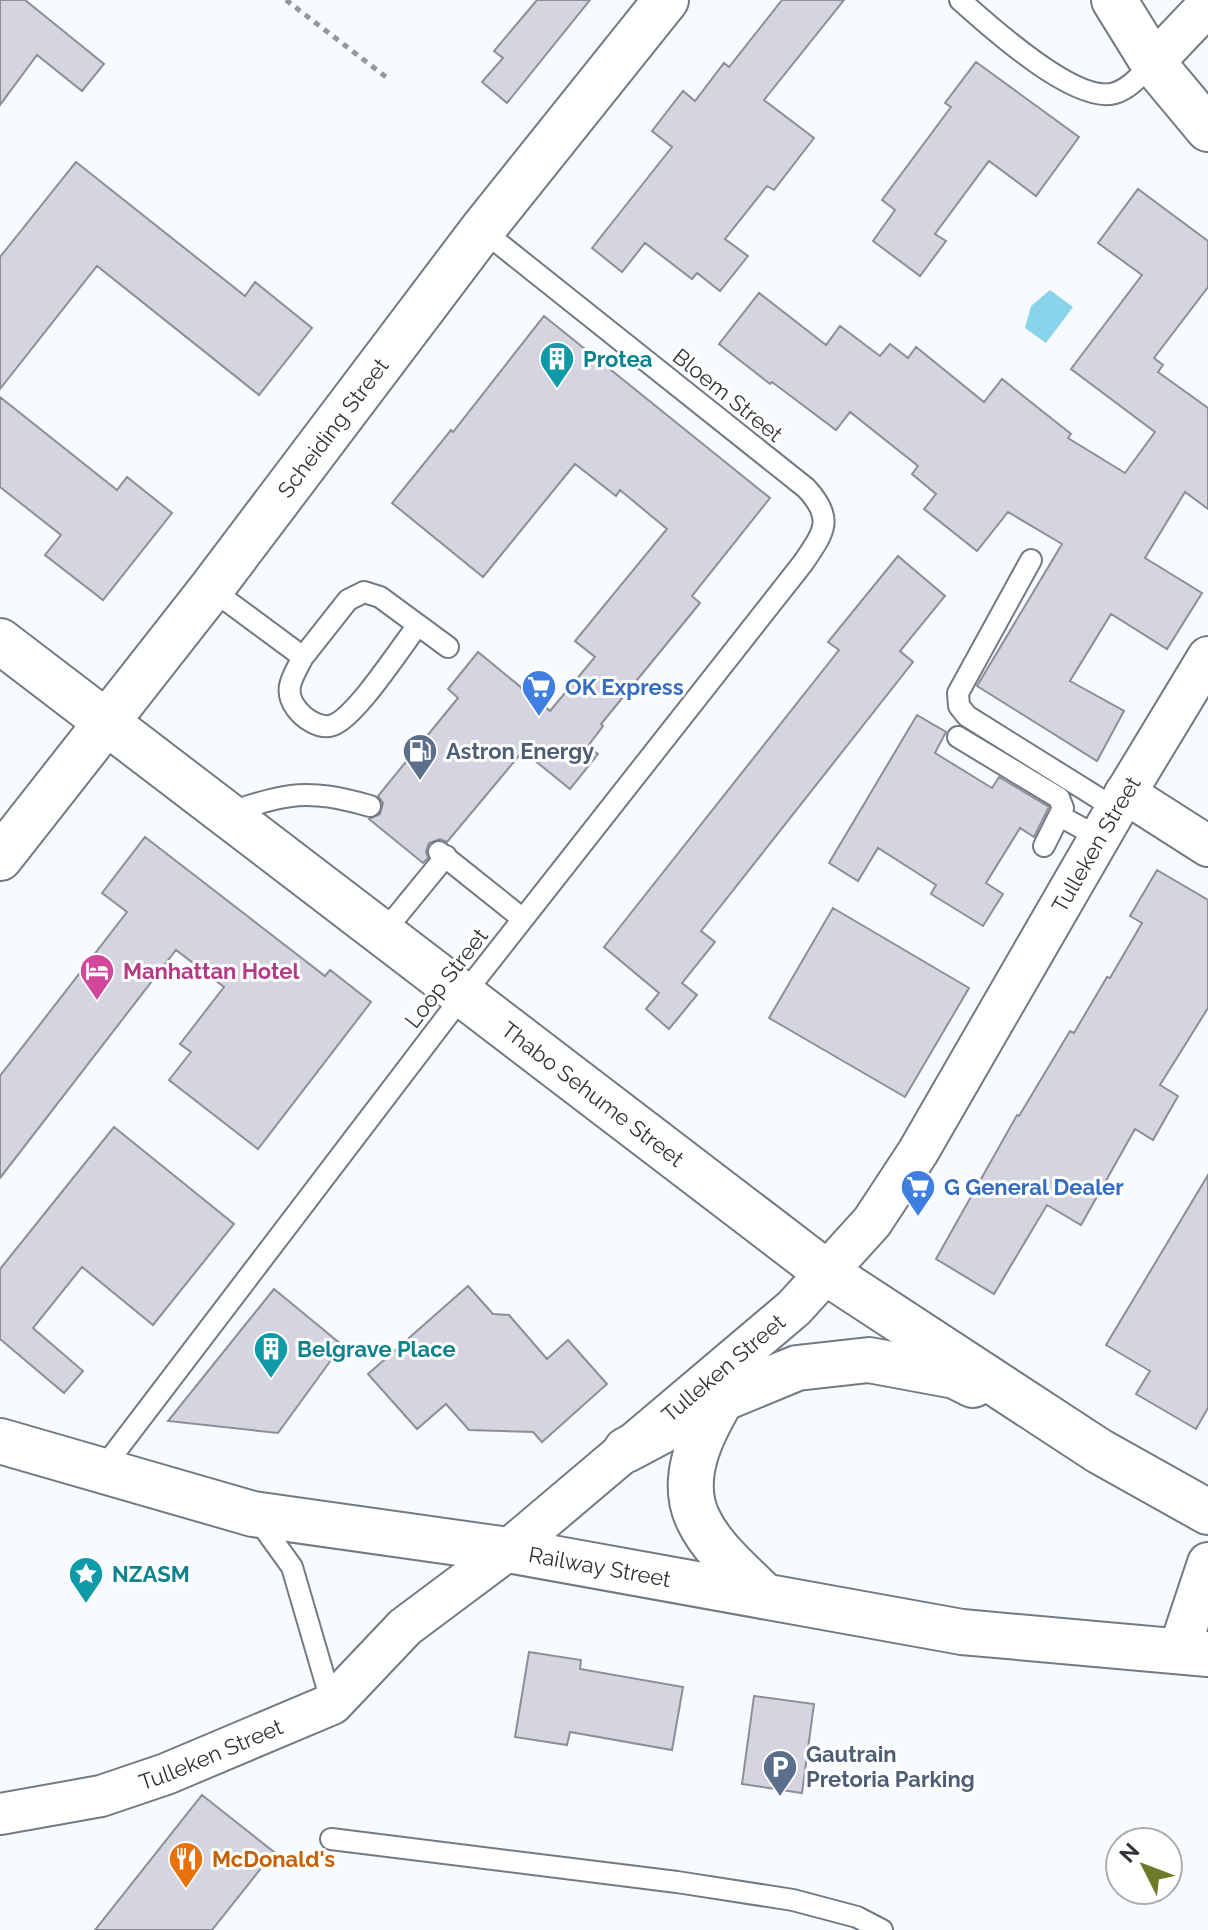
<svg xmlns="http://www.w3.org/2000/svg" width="1208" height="1930" font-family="Raleway,sans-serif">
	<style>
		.water { fill: #89d4ea }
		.building { fill: #d4d5e1; stroke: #8d8e99; stroke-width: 2 }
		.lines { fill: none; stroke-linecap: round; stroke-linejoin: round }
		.lane-casing { stroke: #727a82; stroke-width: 24 }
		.street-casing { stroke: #727a82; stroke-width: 44 }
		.secondary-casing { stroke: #727a82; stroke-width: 48 }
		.path { stroke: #94979b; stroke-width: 5; stroke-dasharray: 6 6; stroke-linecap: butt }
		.lane { stroke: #fff; stroke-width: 20 }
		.street { stroke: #fff; stroke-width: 40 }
		.secondary { stroke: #fff; stroke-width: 44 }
		.labels { text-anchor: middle; stroke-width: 6; stroke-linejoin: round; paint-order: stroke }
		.culture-label { font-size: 22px; font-weight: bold; fill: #0d838f; stroke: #fff; text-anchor: start }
		.street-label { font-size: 22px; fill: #303337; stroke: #fff }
		.shop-label { font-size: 22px; font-weight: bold; fill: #366cbe; stroke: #fff; text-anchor: start }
		.service-label { font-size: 22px; font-weight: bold; fill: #4e5e75; stroke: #fff; text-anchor: start }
		.hotel-label { font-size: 22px; font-weight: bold; fill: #b23c85; stroke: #fff; text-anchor: start }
		.food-label { font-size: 22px; font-weight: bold; fill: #c56008; stroke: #fff; text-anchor: start }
	</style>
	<rect width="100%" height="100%" fill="#f7fbff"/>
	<path class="water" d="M 1050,290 L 1073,307 L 1046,343 L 1025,328 L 1031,306 Z"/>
	<path class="building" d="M 0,0 L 25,0 L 104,64 L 82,91 L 37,55 L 0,105 Z
		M 537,0 L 590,0 L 507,103 L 482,82 L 503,58 L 494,51 Z
		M 782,0 L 844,0 L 764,100 L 814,138 L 774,190 L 767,186 L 725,239 L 748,256 L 720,291 L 697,273 L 692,279 L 645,243 L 622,272 L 592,248 L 672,147 L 652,131 L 683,91 L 695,101 L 724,63 L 729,67 Z
		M 976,62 L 1079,137 L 1036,196 L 989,161 L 935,234 L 946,241 L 920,276 L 873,241 L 895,210 L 882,200 L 951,107 L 945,103 Z
		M 76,162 L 245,296 L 255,282 L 312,328 L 259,395 L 97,266 L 0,389 L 0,257 Z
		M 1138,189 L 1208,241 L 1208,287 L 1154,358 L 1163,365 L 1158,372 L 1208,408 L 1208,509 L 1185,492 L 1145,558 L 1202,593 L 1167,649 L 1111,614 L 1070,681 L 1124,711 L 1097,761 L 977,686 L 1062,544 L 1008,512 L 977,551 L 924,509 L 936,494 L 912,474 L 918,466 L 850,412 L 836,430 L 772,382 L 770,384 L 719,344 L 759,293 L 826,345 L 840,326 L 880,356 L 890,344 L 908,358 L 916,347 L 984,402 L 1002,379 L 1071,434 L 1068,438 L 1125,473 L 1155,432 L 1071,369 L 1142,275 L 1098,243 Z
		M 544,316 L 770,498 L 692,596 L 700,603 L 601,724 L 603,726 L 588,746 L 598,754 L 570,789 L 523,751 L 447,842 L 440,839 L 429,843 L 426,851 L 428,858 L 423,863 L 369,819 L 380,814 L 383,803 L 378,796 L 458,698 L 448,689 L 478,652 L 550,711 L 595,657 L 575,641 L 667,529 L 620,490 L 616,496 L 575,464 L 483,577 L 392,503 L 451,430 L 453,432 Z
		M 0,397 L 117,490 L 127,477 L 172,513 L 103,600 L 45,555 L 61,535 L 0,487 Z
		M 898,556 L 945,596 L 900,651 L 913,662 L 701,931 L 715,942 L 682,983 L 697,995 L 669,1029 L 646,1009 L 659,993 L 604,947 L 839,650 L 828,642 Z
		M 917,715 L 946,732 L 935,753 L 992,788 L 999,777 L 1049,807 L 1034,837 L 1020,828 L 986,883 L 1003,894 L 983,926 L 931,894 L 936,885 L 878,848 L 858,881 L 829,863 Z
		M 145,837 L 325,976 L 330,970 L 371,1002 L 258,1149 L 169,1080 L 191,1052 L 180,1044 L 224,987 L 176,950 L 0,1178 L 0,1076 L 127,912 L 102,893 Z
		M 1157,870 L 1208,900 L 1208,1008 L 1160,1085 L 1178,1096 L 1153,1140 L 1135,1129 L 1081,1225 L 1047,1205 L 994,1294 L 936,1259 L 1017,1115 L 1019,1116 L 1070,1031 L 1074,1033 L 1107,977 L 1110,978 L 1142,923 L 1130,916 Z
		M 833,908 L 969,988 L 905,1097 L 769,1018 Z
		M 114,1127 L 234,1224 L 153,1325 L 82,1267 L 33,1328 L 83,1371 L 64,1393 L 0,1339 L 0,1269 Z
		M 1208,1175 L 1208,1408 L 1196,1429 L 1136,1394 L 1150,1371 L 1106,1345 Z
		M 468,1286 L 493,1314 L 509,1315 L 547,1359 L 568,1340 L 607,1384 L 542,1442 L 533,1432 L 469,1430 L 446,1404 L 417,1429 L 368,1374 Z
		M 274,1289 L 342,1345 L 278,1433 L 168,1421 Z
		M 529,1652 L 581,1660 L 580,1669 L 683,1687 L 672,1750 L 570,1732 L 567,1745 L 515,1737 Z
		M 754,1696 L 814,1704 L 802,1793 L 742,1784 Z
		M 202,1795 L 274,1852 L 212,1930 L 95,1930 Z"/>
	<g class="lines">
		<defs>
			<path id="lane" d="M 960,0 C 989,26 1076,105 1115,93 C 1131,88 1142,73 1153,63
				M 1031,560 L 958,693 L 959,706 L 967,716 L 1116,809
				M 211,589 L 303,657 L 348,600 L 364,592 L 380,597 L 448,647
				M 303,657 C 294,675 282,689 296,708 C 303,718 320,730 333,725 C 356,717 401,647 418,625
				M 958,737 L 1059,798 L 1063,808 L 1044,846
				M 227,813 C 290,793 305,788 370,806
				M 1060,816 L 1100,838
				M 439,852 L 523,919
				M 383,933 L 446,856
				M 100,1472 L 464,994 L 803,563 C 824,532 835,519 806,488 L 482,230
				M 256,1517 L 292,1567 L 332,1704
				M 331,1839 L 677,1882 L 793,1900 L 857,1917 L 882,1930"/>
			<g id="street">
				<path d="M 1153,63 L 1208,5"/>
				<path d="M 1125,793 L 1208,846"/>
				<path d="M 1179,1650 L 1208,1563"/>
				<path id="s1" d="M 0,1814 L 101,1796 L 166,1774 L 332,1704 L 405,1627 L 508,1550 L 794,1308 L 872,1222 L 918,1152 L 1116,809 L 1208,657"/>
			</g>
			<g id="secondary">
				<path d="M 1114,0 L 1153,63 L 1208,129"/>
				<path id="s2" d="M 0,641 L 827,1273 L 1099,1451 L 1208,1512"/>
				<path id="s3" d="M 0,858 L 211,589 L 482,230 L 666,0"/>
				<path d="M 722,1399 C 701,1434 678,1480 699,1521 C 713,1550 742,1573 764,1596"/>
				<path id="s4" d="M 0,1441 L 253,1514 L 508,1550 L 962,1632 L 1208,1654"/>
				<path d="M 626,1450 L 722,1399 L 797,1368 L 869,1360 L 955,1376 L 973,1385"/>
			</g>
		</defs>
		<use href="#lane" class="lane-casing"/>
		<use href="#street" class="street-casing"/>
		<use href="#secondary" class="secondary-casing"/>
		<path class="path" d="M 286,0 L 386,77"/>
		<use href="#lane" class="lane"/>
		<use href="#street" class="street"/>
		<use href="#secondary" class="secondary"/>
	</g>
	<defs>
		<symbol id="building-pin" viewBox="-11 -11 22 30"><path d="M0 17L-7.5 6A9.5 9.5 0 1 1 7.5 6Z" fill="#0f9aa8" stroke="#fff"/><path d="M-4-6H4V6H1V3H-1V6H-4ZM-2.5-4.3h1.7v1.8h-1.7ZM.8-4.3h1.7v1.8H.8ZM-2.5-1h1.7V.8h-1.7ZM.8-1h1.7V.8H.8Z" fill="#fff"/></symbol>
		<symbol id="supermarket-pin" viewBox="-11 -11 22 30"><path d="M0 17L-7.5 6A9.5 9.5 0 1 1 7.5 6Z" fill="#3f7fe0" stroke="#fff"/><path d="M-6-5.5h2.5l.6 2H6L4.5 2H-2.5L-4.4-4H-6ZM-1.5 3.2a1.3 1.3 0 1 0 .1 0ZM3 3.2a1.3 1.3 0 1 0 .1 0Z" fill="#fff"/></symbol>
		<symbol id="fuel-pin" viewBox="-11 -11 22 30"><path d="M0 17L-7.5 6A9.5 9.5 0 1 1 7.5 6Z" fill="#5c6f8a" stroke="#fff"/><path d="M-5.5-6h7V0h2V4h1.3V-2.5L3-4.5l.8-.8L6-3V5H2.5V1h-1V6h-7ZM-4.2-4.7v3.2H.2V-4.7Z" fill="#fff"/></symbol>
		<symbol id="hotel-pin" viewBox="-11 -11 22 30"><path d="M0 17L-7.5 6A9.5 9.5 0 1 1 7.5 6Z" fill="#d1479c" stroke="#fff"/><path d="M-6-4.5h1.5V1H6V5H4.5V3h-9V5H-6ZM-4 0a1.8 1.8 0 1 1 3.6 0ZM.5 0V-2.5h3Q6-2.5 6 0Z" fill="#fff"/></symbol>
		<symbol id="sight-pin" viewBox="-11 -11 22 30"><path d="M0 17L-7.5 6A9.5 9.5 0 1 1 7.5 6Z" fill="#0f9aa8" stroke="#fff"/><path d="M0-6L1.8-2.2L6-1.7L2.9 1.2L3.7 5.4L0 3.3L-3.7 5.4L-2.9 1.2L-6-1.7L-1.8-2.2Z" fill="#fff"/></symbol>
		<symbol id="parking-pin" viewBox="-11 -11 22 30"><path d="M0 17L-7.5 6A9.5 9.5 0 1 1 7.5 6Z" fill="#5c6f8a" stroke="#fff"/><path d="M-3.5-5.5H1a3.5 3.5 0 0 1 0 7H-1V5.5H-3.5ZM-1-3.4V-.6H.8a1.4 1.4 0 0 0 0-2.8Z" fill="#fff"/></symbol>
		<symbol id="restaurant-pin" viewBox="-11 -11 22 30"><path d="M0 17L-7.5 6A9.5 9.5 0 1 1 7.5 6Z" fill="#e8710a" stroke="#fff"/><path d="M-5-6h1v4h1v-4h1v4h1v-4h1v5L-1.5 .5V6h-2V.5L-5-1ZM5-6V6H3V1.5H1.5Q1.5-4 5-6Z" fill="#fff"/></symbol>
	</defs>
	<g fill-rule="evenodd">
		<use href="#building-pin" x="537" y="339" width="40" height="54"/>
		<use href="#supermarket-pin" x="519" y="667" width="40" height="54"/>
		<use href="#fuel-pin" x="400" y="731" width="40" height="54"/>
		<use href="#hotel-pin" x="77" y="951" width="40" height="54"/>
		<use href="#supermarket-pin" x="898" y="1167" width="40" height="54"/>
		<use href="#building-pin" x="251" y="1329" width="40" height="54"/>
		<use href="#sight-pin" x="66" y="1554" width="40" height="54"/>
		<use href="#parking-pin" x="760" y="1747" width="40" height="54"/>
		<use href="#restaurant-pin" x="166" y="1839" width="40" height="54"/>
	</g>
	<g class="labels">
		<g class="culture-label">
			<text x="583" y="367">Protea</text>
			<text x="297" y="1357">Belgrave Place</text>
			<text x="112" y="1582">NZASM</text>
		</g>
		<g class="street-label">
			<text transform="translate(728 395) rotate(39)" y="8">Bloem Street</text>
			<text dy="8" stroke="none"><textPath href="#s3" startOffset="544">Scheiding Street</textPath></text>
			<text dy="8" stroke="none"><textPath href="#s1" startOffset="1516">Tulleken Street</textPath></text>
			<text transform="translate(446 978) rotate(-52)" y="8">Loop Street</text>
			<text dy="8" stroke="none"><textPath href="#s2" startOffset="746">Thabo Sehume Street</textPath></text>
			<text dy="8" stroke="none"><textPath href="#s1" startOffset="868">Tulleken Street</textPath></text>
			<text dy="8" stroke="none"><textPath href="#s4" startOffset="614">Railway Street</textPath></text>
			<text dy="8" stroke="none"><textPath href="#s1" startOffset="220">Tulleken Street</textPath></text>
		</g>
		<g class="shop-label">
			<text x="565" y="695">OK Express</text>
			<text x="944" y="1195">G General Dealer</text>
		</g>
		<g class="service-label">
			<text x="446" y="759">Astron Energy</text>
			<text x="806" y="1762">Gautrain<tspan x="806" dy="25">Pretoria Parking</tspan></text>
		</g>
		<g class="hotel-label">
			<text x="123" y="979">Manhattan Hotel</text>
		</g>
		<g class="food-label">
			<text x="212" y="1867">McDonald's</text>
		</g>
	</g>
	<g transform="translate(1144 1866) rotate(312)"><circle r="38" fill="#ffffff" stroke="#acadaf" stroke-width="2"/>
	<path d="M0-6L14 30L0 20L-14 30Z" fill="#6f7b28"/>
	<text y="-12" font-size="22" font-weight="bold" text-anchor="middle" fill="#303337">N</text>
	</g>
</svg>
